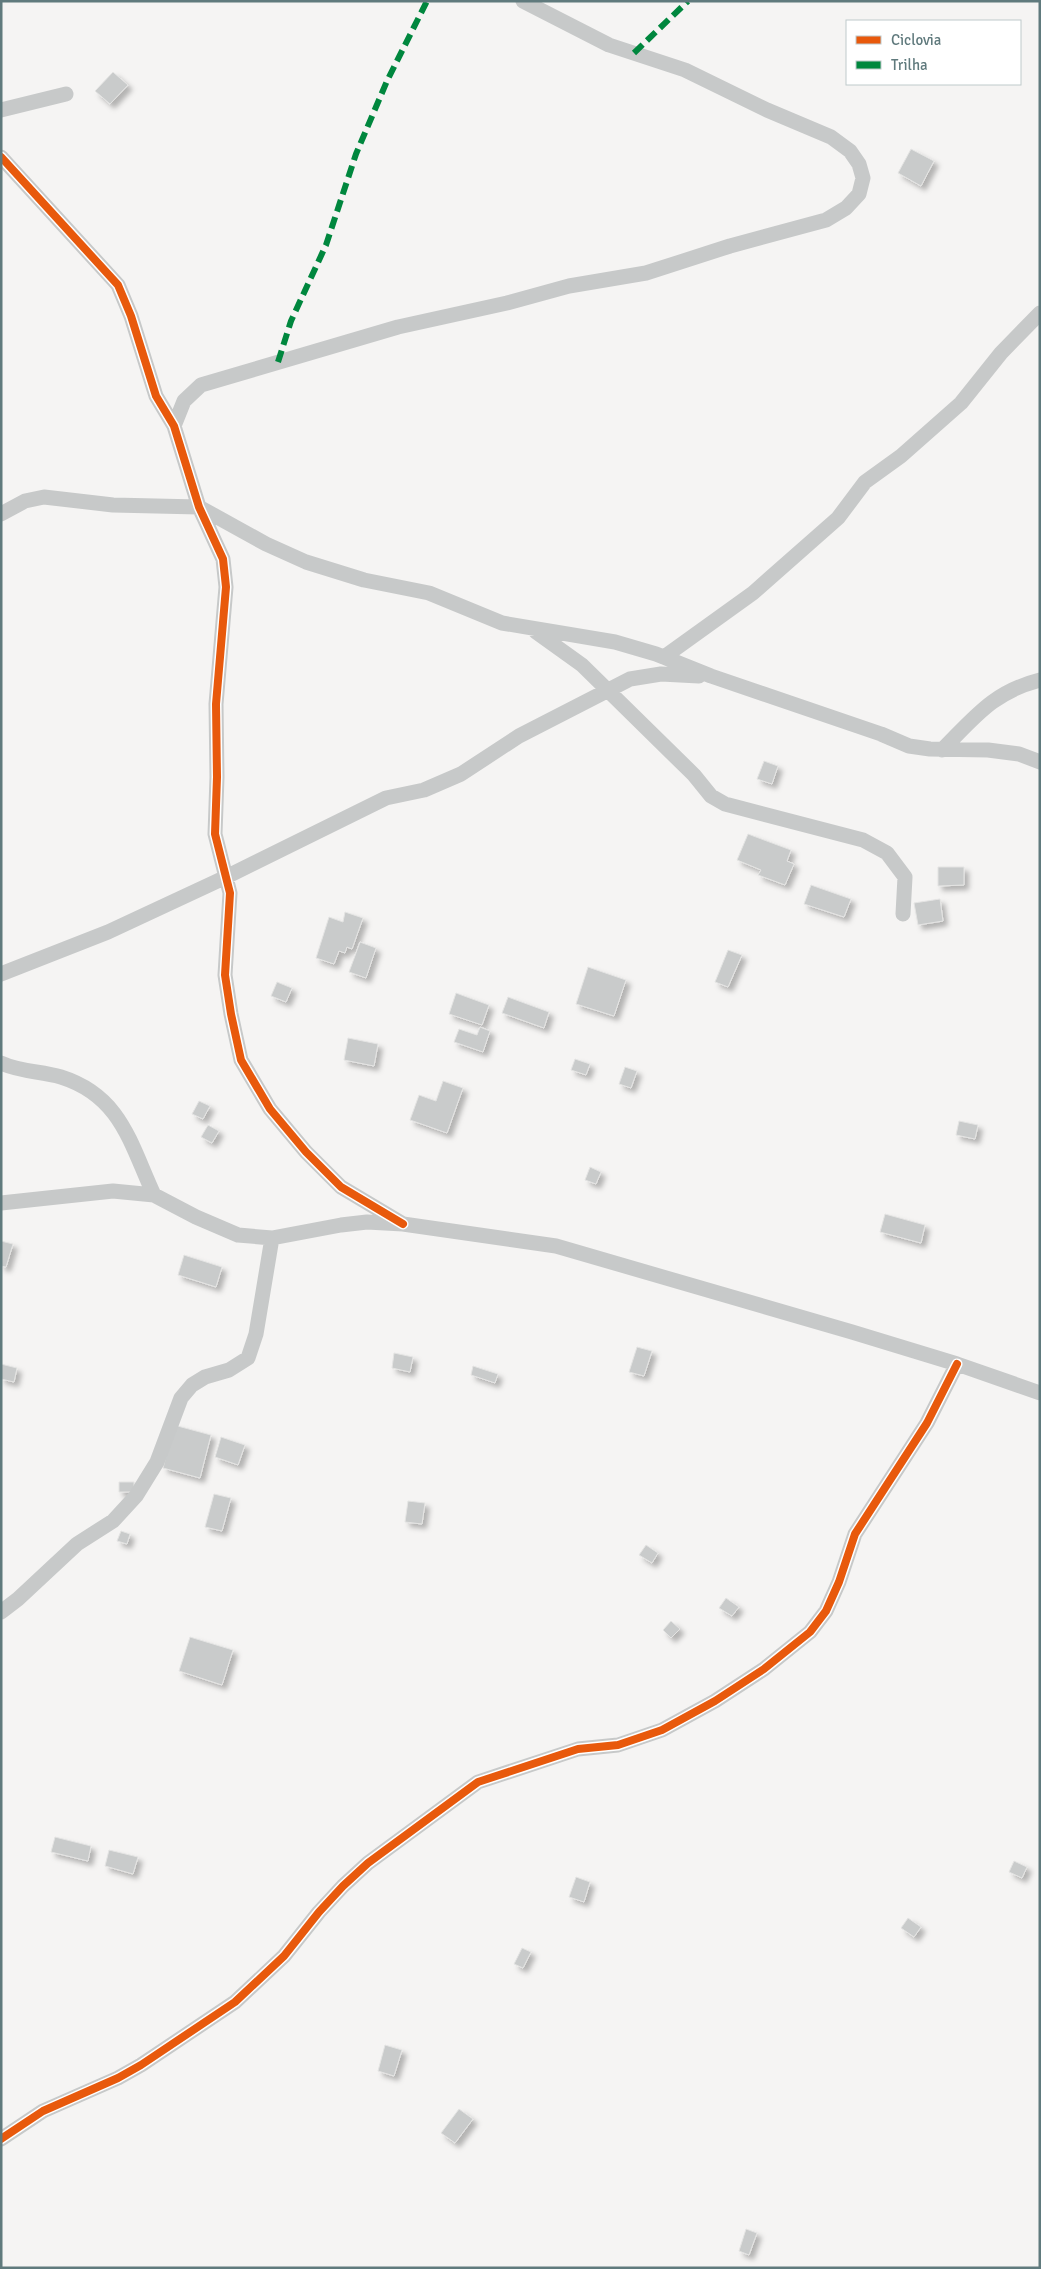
<svg xmlns="http://www.w3.org/2000/svg" width="1041" height="2269" font-family="Signika,sans-serif">
	<style>
		.building { fill: #c9cbcb; stroke: #e4e4e3; filter: url(#shadow) }
		.lines { fill: none; stroke-linecap: round; stroke-linejoin: round }
		.minor { stroke: #c7c9c9; stroke-width: 15 }
		.quiet { stroke: #00873e; stroke-width: 6; stroke-dasharray: 12 6; stroke-linecap: butt }
		.cycleway-casing { stroke: #fff; stroke-width: 11 }
		.cycleway { stroke: #e8590c; stroke-width: 8 }
	</style>
	<defs>
		<filter id="shadow"><feDropShadow dx="4.5" dy="4.5" stdDeviation="2.5" flood-color="#0004"/></filter>
	</defs>
	<rect width="100%" height="100%" fill="#f5f4f3"/>
	<path class="building" d="M 113,72 L 128,85 L 110,104 L 95,91 Z
		M 911,149 L 934,161 L 921,186 L 898,173 Z
		M 764,761 L 778,766 L 772,784 L 757,779 Z
		M 748,834 L 791,850 L 787,861 L 794,864 L 785,885 L 758,875 L 761,870 L 737,860 Z
		M 938,867 L 964,867 L 964,885 L 938,886 Z
		M 811,885 L 851,899 L 844,917 L 804,904 Z
		M 940,899 L 943,921 L 918,925 L 914,903 Z
		M 345,912 L 363,918 L 352,949 L 347,947 L 345,953 L 339,951 L 334,964 L 316,958 L 329,917 L 343,922 Z
		M 360,942 L 376,948 L 366,978 L 349,972 Z
		M 728,950 L 742,955 L 728,987 L 715,982 Z
		M 588,967 L 626,980 L 614,1016 L 576,1004 Z
		M 277,982 L 292,988 L 286,1002 L 271,996 Z
		M 456,993 L 489,1005 L 482,1025 L 449,1014 Z
		M 508,997 L 549,1012 L 544,1028 L 502,1013 Z
		M 480,1027 L 490,1031 L 483,1052 L 454,1042 L 459,1029 L 477,1035 Z
		M 348,1038 L 378,1044 L 374,1066 L 344,1060 Z
		M 575,1059 L 590,1064 L 586,1075 L 571,1070 Z
		M 625,1067 L 637,1071 L 631,1088 L 619,1084 Z
		M 443,1081 L 463,1088 L 447,1133 L 410,1120 L 419,1095 L 436,1101 Z
		M 199,1101 L 210,1106 L 203,1119 L 192,1114 Z
		M 959,1121 L 978,1125 L 975,1139 L 956,1135 Z
		M 208,1125 L 219,1131 L 212,1143 L 201,1137 Z
		M 590,1167 L 601,1172 L 596,1184 L 585,1180 Z
		M 885,1214 L 925,1225 L 921,1243 L 880,1232 Z
		M 1,1241 L 13,1244 L 6,1267 L 1,1266 Z
		M 184,1255 L 222,1267 L 216,1287 L 178,1275 Z
		M 637,1347 L 652,1351 L 644,1376 L 629,1372 Z
		M 394,1353 L 413,1357 L 410,1372 L 392,1368 Z
		M 1,1364 L 17,1368 L 14,1382 L 1,1379 Z
		M 473,1366 L 498,1374 L 495,1383 L 471,1375 Z
		M 174,1425 L 211,1435 L 200,1478 L 163,1468 Z
		M 221,1437 L 245,1445 L 238,1465 L 215,1457 Z
		M 119,1482 L 134,1482 L 134,1492 L 119,1492 Z
		M 214,1494 L 231,1498 L 222,1531 L 205,1527 Z
		M 408,1501 L 425,1503 L 422,1524 L 405,1522 Z
		M 121,1531 L 130,1534 L 127,1544 L 117,1541 Z
		M 646,1545 L 658,1553 L 652,1563 L 639,1555 Z
		M 726,1598 L 739,1607 L 732,1616 L 719,1608 Z
		M 671,1621 L 680,1629 L 671,1638 L 663,1630 Z
		M 190,1637 L 233,1650 L 222,1685 L 179,1671 Z
		M 55,1837 L 91,1846 L 88,1861 L 51,1852 Z
		M 109,1850 L 138,1857 L 133,1874 L 105,1866 Z
		M 1014,1861 L 1027,1867 L 1022,1878 L 1009,1872 Z
		M 576,1877 L 590,1882 L 584,1902 L 569,1897 Z
		M 908,1918 L 921,1927 L 914,1937 L 901,1928 Z
		M 522,1948 L 531,1952 L 523,1968 L 514,1964 Z
		M 385,2045 L 402,2050 L 394,2076 L 378,2071 Z
		M 459,2109 L 473,2119 L 455,2143 L 441,2133 Z
		M 746,2229 L 757,2233 L 749,2255 L 739,2251 Z"/>
	<g class="lines">
		<path class="minor" d="M 1,110 L 66,94
			M 1,157 L 118,285 L 131,316 L 156,396 L 174,426 L 199,507 L 223,559 L 226,587 L 216,704 L 217,777 L 215,834 L 230,893 L 225,975 L 231,1014 L 241,1060 L 270,1109 L 306,1152 L 341,1187 L 403,1224
			M 174,426 L 184,401 L 201,385 L 398,327 L 507,303 L 569,286 L 646,273 L 730,246 L 826,220 L 846,208 L 859,194 L 863,178 L 859,164 L 850,151 L 831,137 L 767,110 L 685,70 L 609,45 L 523,1
			M 1,514 L 25,501 L 44,497 L 113,505 L 199,507 L 266,544 L 306,562 L 364,580 L 429,593 L 502,623 L 615,642 L 656,654 L 711,676 L 881,734 L 909,746 L 930,749 L 988,750 L 1019,754 L 1040,762
			M 536,632 L 582,665 L 694,775 L 711,796 L 725,804 L 863,840 L 887,853 L 905,877 L 903,914
			M 664,657 L 753,593 L 838,518 L 865,482 L 901,456 L 961,403 L 1001,353 L 1040,313
			M 942,750 C 975,717 993,692 1040,680
			M 1,974 L 108,932 L 226,877 L 386,798 L 424,790 L 461,774 L 519,736 L 630,679 L 661,674 L 699,676
			M 1,1063 C 20,1072 41,1071 61,1077 C 121,1096 130,1143 154,1195
			M 1,1203 L 113,1191 L 154,1195 L 196,1217 L 238,1235 L 272,1238 L 341,1225 L 367,1222 L 403,1224 L 556,1246 L 852,1332 L 957,1364 L 1040,1393
			M 1,1612 L 18,1599 L 77,1544 L 113,1521 L 136,1496 L 157,1462 L 181,1398 L 192,1385 L 205,1377 L 229,1370 L 248,1358 L 256,1334 L 272,1238
			M 1,2139 L 43,2111 L 118,2078 L 141,2065 L 235,2002 L 284,1956 L 319,1912 L 343,1886 L 368,1863 L 478,1782 L 578,1749 L 618,1745 L 662,1730 L 715,1701 L 764,1669 L 810,1632 L 826,1611 L 839,1582 L 855,1534 L 927,1423 L 957,1364"/>
		<path class="quiet" d="M 634,53 L 688,1
			M 278,362 L 291,321 L 326,245 L 356,154 L 387,81 L 427,1"/>
		<defs>
			<path id="cycleway" d="M 1,157 L 118,285 L 131,316 L 156,396 L 174,426 L 199,507 L 223,559 L 226,587 L 216,704 L 217,777 L 215,834 L 230,893 L 225,975 L 231,1014 L 241,1060 L 270,1109 L 306,1152 L 341,1187 L 403,1224
				M 1,2139 L 43,2111 L 118,2078 L 141,2065 L 235,2002 L 284,1956 L 319,1912 L 343,1886 L 368,1863 L 478,1782 L 578,1749 L 618,1745 L 662,1730 L 715,1701 L 764,1669 L 810,1632 L 826,1611 L 839,1582 L 855,1534 L 927,1423 L 957,1364"/>
		</defs>
		<use href="#cycleway" class="cycleway-casing"/>
		<use href="#cycleway" class="cycleway"/>
	</g>
	<rect width="1041" height="2269" fill="none" stroke="#607a7d" stroke-width="5"/>
	<rect x="846" y="20" width="175" height="65" fill="#ffffff" stroke="#bfcacb"/>
	<rect x="856" y="36" width="25" height="8" fill="#e8590c" stroke="#bfcacb"/>
	<text x="891" y="45" font-size="15" fill="#607a7d">Ciclovia</text>
	<rect x="856" y="61" width="25" height="8" fill="#00873e" stroke="#bfcacb"/>
	<text x="891" y="70" font-size="15" fill="#607a7d">Trilha</text>
</svg>
